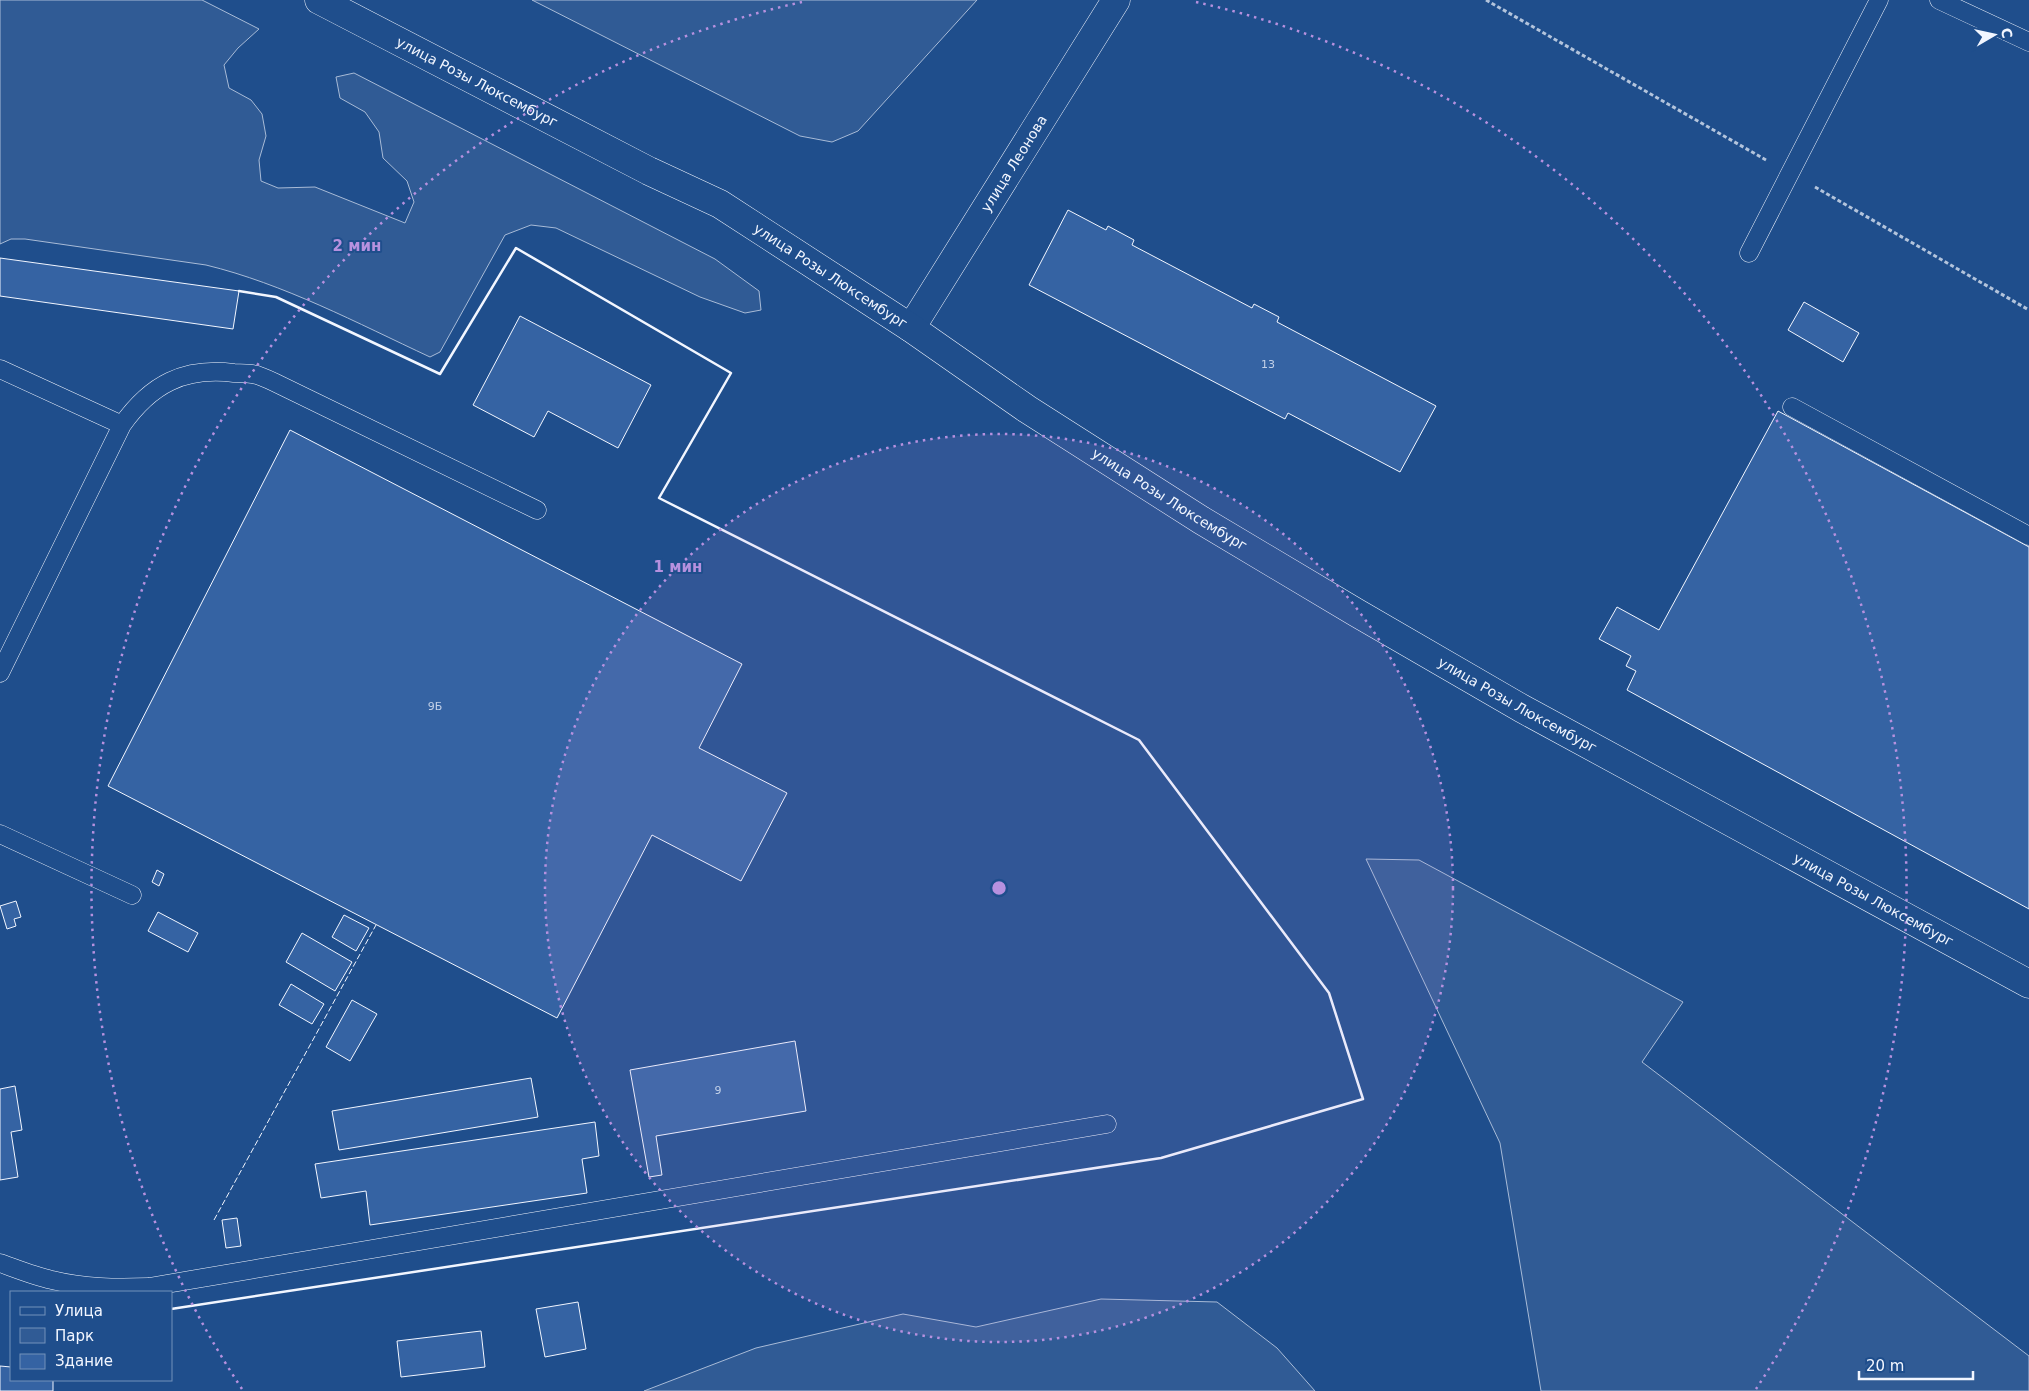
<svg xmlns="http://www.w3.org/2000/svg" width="2029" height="1391" font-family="'DejaVu Sans',sans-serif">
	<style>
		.green { fill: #305b95; stroke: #a8bbd7 }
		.building { fill: #3563a3; stroke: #f2f6ff }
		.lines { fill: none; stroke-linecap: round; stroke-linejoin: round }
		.service-casing { stroke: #f2f6ff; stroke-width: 19 }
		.minor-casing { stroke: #f2f6ff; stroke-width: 29 }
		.tertiary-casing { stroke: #f2f6ff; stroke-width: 29 }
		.path { stroke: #b3c4dc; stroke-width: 3; stroke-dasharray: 4 2.5; stroke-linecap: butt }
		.service { stroke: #1f4e8c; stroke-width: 18 }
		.minor { stroke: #1f4e8c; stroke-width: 28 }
		.tertiary { stroke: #1f4e8c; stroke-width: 28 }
		.fence { stroke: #f2f6ff; stroke-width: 1; stroke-dasharray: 6 2.5; stroke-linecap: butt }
		.wall { stroke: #f2f6ff; stroke-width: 2.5 }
		.ring { fill: none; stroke: #b691df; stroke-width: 2.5; stroke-dasharray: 2.5 5 }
		.labels { text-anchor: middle; stroke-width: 4; stroke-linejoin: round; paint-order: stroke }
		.number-label { font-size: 11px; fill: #c3d1e8 }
		.street-label { font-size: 14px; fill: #f2f6ff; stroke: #1f4e8c }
		.centre { fill: #b691df; stroke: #1f4e8c; stroke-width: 2.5 }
		.ring-label { font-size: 15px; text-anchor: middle; font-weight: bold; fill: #b691df; stroke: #1f4e8c; stroke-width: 4; stroke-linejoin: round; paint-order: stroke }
	</style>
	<rect width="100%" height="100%" fill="#1f4e8c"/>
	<path class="green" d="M 0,0 L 202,0 L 259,29 L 238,48 L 224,65 L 229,88 L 251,100 L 262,114 L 266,136 L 259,160 L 261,181 L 278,188 L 315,187 L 405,223 L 414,202 L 407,181 L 383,158 L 379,132 L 365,112 L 340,98 L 336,77 L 354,73 L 715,259 L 759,291 L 761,310 L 745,313 L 700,297 L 556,228 L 531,225 L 505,235 L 440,352 L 430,357 C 357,323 284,284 206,265 L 25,239 L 11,239 L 0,244 Z
		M 532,0 L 977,0 L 858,131 L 832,142 L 800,136 Z
		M 1366,859 L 1419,860 L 1683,1002 L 1642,1062 L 2029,1356 L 2029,1391 L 1541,1391 L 1500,1143 Z
		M 1101,1299 L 1217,1302 L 1277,1348 L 1315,1391 L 644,1391 L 756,1348 L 903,1314 L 976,1327 Z"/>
	<path class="building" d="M 1068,210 L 1106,230 L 1108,226 L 1134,240 L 1132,245 L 1252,308 L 1254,304 L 1279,317 L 1277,322 L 1436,406 L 1400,472 L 1288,413 L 1285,419 L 1029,285 Z
		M 0,258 L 239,291 L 233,329 L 0,296 Z
		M 1804,302 L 1859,333 L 1843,362 L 1788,330 Z
		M 520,316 L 651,385 L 618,448 L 548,411 L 534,437 L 473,405 Z
		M 1778,411 L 2029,547 L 2029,909 L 1627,690 L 1636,671 L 1626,666 L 1631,656 L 1599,639 L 1617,607 L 1659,630 Z
		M 290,430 L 742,664 L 699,748 L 787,793 L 741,881 L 652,835 L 557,1018 L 108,786 Z
		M 157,870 L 164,874 L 159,886 L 152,882 Z
		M 16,901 L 21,917 L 14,919 L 16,926 L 7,929 L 0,906 Z
		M 158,912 L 198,933 L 188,952 L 148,931 Z
		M 344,915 L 369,928 L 356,951 L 332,937 Z
		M 302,933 L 352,962 L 335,991 L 286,962 Z
		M 291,984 L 324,1004 L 312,1024 L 279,1005 Z
		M 352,1000 L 377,1014 L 350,1061 L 326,1047 Z
		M 795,1041 L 806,1111 L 656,1136 L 662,1175 L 649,1177 L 630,1070 Z
		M 531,1078 L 538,1117 L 339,1150 L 332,1111 Z
		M 15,1086 L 22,1130 L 11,1132 L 18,1177 L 0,1180 L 0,1089 Z
		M 595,1122 L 599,1156 L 582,1159 L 587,1193 L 370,1225 L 366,1191 L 321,1198 L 315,1164 Z
		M 237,1218 L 241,1246 L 226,1248 L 222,1220 Z
		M 578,1302 L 586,1349 L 545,1357 L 536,1309 Z
		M 481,1331 L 485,1367 L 401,1377 L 397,1341 Z
		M 0,1366 L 11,1367 L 11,1380 L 53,1380 L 53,1391 L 0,1391 Z"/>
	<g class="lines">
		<defs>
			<path id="service" d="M 1939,0 L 2029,42
				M 1749,253 L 1879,0
				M 0,369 L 122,425
				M 1792,407 L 2029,536
				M 0,673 L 122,425 C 151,384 184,367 234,373 C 242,373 250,373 257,375 C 266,378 274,382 282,386 L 537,510
				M 0,834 L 132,895
				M 0,1263 C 17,1269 34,1276 52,1280 C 84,1288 116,1288 149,1287 L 1107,1124"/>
			<g id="minor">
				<path id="s1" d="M 911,328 L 1116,0"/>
			</g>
			<g id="tertiary">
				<path id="s2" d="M 319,0 L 649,171 L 720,204 L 911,328 L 1027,409 L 1201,520 L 1357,613 L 1521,708 L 2029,984"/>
			</g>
		</defs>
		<use href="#service" class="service-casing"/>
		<use href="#minor" class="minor-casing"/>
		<use href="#tertiary" class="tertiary-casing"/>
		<path class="path" d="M 1486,0 L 1766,160
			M 1815,187 L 2029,310"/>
		<use href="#service" class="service"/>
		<use href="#minor" class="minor"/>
		<use href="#tertiary" class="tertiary"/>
		<path class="fence" d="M 214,1220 L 376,925"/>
		<path class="wall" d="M 171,1309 L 1161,1158 L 1363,1099 L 1329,993 L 1139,740 L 659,498 L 731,373 L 516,248 L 440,374 L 276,297 L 239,291"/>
	</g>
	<circle cx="999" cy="888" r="454" fill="#b691df" fill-opacity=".12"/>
	<g class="ring">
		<circle cx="999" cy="888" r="454"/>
		<path d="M242 1389A908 908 0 0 1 802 2M1196 2A908 908 0 0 1 1756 1389"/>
	</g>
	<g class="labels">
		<g class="number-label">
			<text x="1268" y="368">13</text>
			<text x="435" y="710">9Б</text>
			<text x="718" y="1094">9</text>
		</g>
		<g class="street-label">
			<text dy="5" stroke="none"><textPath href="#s2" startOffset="178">улица Розы Люксембург</textPath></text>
			<text dy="5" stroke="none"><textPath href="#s1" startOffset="194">улица Леонова</textPath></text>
			<text dy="5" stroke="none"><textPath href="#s2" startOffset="582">улица Розы Люксембург</textPath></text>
			<text dy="5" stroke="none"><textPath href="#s2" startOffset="988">улица Розы Люксембург</textPath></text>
			<text dy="5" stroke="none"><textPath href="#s2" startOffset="1392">улица Розы Люксембург</textPath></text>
			<text dy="5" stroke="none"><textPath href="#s2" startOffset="1798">улица Розы Люксембург</textPath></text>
		</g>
	</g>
	<circle cx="999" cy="888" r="8" class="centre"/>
	<g class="ring-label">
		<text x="357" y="251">2 мин</text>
		<text x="678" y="572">1 мин</text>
	</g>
	<rect x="10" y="1291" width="162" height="90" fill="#1f4e8c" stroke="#7391ba"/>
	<rect x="20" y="1307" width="25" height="8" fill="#1f4e8c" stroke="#7391ba"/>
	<text x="55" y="1316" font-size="15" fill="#f2f6ff">Улица</text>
	<rect x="20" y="1328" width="25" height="15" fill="#305b95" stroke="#7391ba"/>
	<text x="55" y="1341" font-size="15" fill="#f2f6ff">Парк</text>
	<rect x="20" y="1354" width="25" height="15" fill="#3563a3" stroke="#7391ba"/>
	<text x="55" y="1366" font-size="15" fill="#f2f6ff">Здание</text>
	<g transform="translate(1994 35) rotate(81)" stroke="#1f4e8c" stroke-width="4" paint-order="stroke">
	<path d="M0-4L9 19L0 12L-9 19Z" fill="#f2f6ff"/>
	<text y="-8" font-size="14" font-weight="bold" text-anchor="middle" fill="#f2f6ff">С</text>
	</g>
	<path d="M1859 1371v8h114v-8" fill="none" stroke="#f2f6ff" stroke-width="2.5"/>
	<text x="1866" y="1371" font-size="15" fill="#f2f6ff" stroke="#1f4e8c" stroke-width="4" paint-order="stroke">20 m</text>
</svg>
